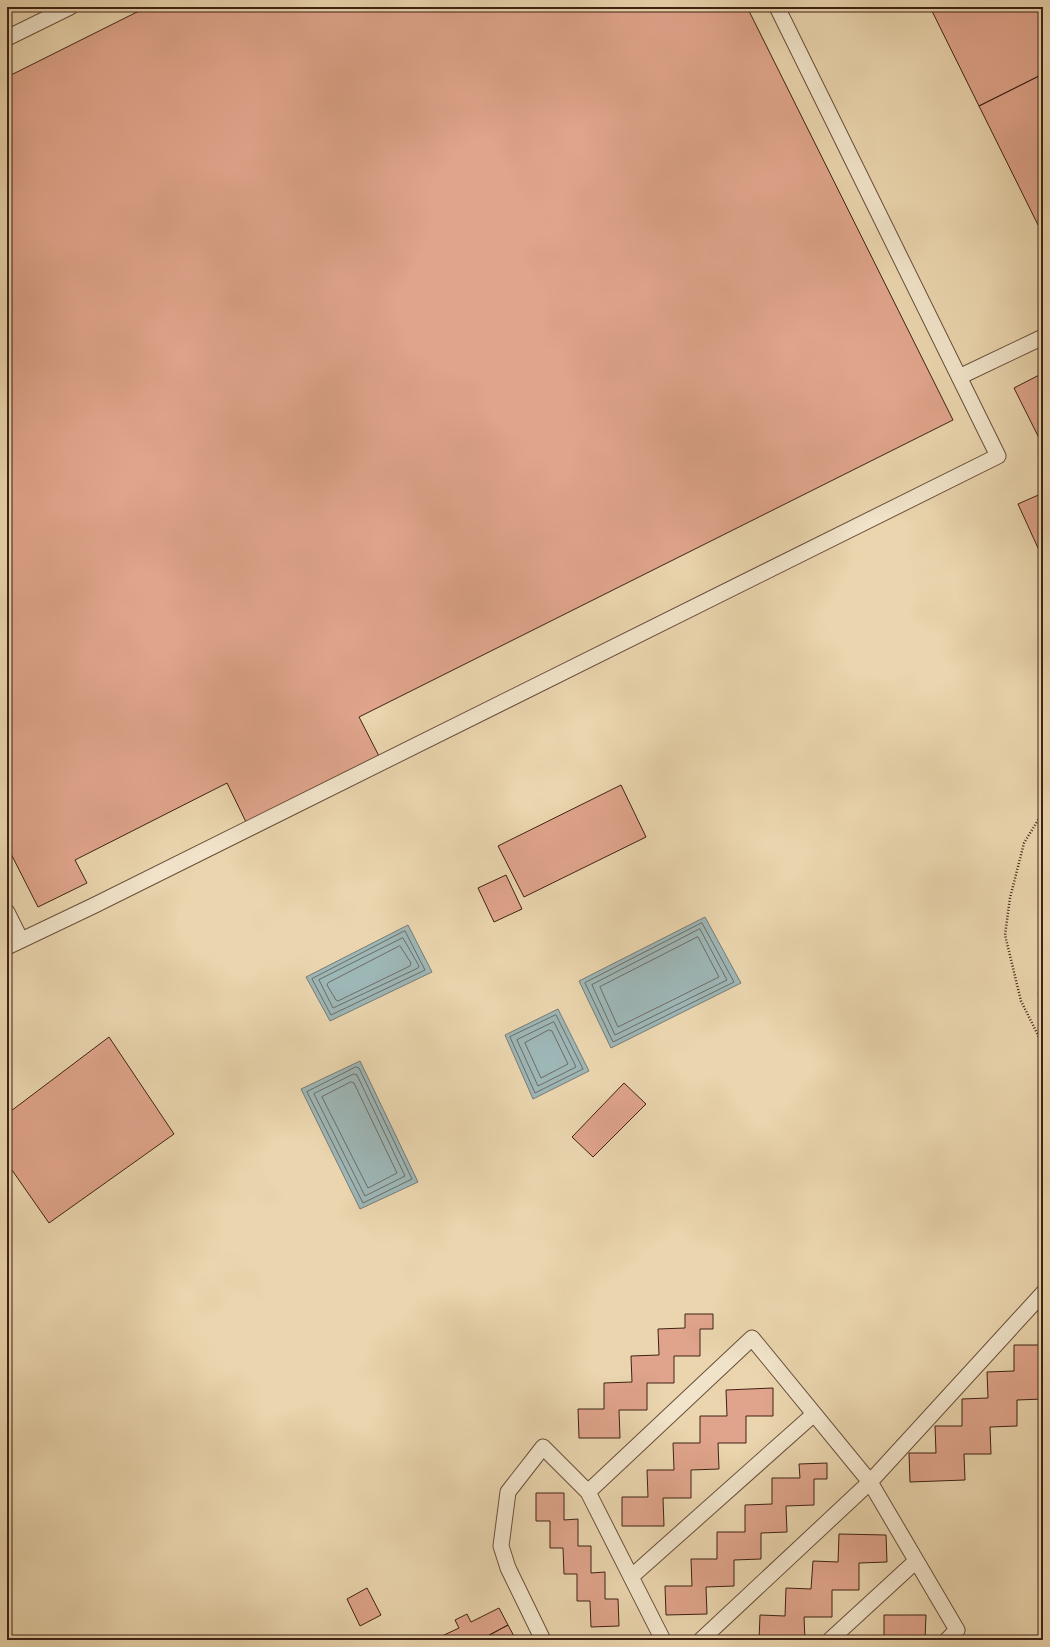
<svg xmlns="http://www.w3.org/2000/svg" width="1050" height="1647" font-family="'IM FELL Double Pica',serif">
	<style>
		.water { fill: #9db6b6; stroke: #777b75 }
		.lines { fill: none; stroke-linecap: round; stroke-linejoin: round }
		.shore { stroke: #6e6c65; stroke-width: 1 }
		.building { fill: #dfa48b; stroke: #3f2214 }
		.lane-casing { stroke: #6a4f3a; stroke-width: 17 }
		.path { stroke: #3f2214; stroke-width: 2.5; stroke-dasharray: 1 2; stroke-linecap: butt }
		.lane { stroke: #f1e4ca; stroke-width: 15 }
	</style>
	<rect width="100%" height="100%" fill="#ead5ae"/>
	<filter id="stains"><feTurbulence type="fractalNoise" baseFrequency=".005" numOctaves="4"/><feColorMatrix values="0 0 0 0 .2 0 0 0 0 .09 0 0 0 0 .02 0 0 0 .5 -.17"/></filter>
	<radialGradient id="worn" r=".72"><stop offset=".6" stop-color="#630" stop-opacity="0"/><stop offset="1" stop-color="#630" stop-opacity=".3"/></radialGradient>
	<path class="water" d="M 705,917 L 741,983 L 611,1048 L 579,981 Z
		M 408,925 L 432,972 L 330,1021 L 306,977 Z
		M 558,1009 L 589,1071 L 533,1099 L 505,1035 Z
		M 360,1061 L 418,1182 L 360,1209 L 301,1089 Z"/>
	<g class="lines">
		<path class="shore" d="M 702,923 L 734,982 L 613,1042 L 585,983 Z
			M 700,929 L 727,980 L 615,1035 L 592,985 Z
			M 405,931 L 425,970 L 331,1015 L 312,979 Z
			M 698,937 L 719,977 L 618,1027 L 600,987 Z
			M 403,938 L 419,966 L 418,968 L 333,1008 L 319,980 Z
			M 400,946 L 411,963 L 410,966 L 338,1001 L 336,1000 L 327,985 L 328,983 Z
			M 556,1015 L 583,1069 L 535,1093 L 510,1037 Z
			M 554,1022 L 576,1067 L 538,1086 L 517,1040 Z
			M 549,1030 L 552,1031 L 568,1064 L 541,1078 L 525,1043 Z
			M 356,1067 L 359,1068 L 412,1179 L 363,1203 L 307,1092 Z
			M 354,1074 L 357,1075 L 405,1176 L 365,1196 L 314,1094 Z
			M 351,1082 L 354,1083 L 397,1173 L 368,1188 L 322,1097 Z"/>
	</g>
	<path class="building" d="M 147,7 L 747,7 L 953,420 L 359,717 L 379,756 L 246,822 L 227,783 L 75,860 L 87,883 L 38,907 L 7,846 L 7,77 Z
		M 930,7 L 1043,7 L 1043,74 L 979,106 Z
		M 1043,74 L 1043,235 L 979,106 Z
		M 1043,373 L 1043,446 L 1014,388 Z
		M 1043,493 L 1043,559 L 1018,504 Z
		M 621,785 L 646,837 L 524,897 L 498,846 Z
		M 506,875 L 522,909 L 494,922 L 478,888 Z
		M 1043,990 L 1043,1003 L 1038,992 Z
		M 109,1037 L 174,1134 L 49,1223 L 7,1163 L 7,1114 Z
		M 624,1083 L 646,1104 L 593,1157 L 572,1137 Z
		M 685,1314 L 713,1314 L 713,1329 L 700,1329 L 700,1356 L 674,1356 L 674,1383 L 647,1383 L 647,1410 L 619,1410 L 620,1438 L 579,1438 L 578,1409 L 604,1409 L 604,1383 L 632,1382 L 631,1356 L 659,1355 L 658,1329 L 685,1328 Z
		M 1043,1317 L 1043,1399 L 1017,1400 L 1017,1426 L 990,1427 L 991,1454 L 964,1454 L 965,1480 L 910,1482 L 909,1453 L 936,1453 L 935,1426 L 962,1426 L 962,1399 L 988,1398 L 987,1372 L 1014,1371 L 1014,1345 L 1040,1345 L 1040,1318 Z
		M 773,1388 L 773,1416 L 746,1416 L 746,1443 L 718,1443 L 719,1469 L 691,1470 L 691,1498 L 663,1498 L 664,1526 L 622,1526 L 622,1497 L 648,1497 L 647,1470 L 674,1470 L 673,1443 L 700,1443 L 700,1416 L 727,1416 L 726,1390 Z
		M 827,1463 L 827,1479 L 814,1479 L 814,1505 L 786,1506 L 787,1532 L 761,1533 L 761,1559 L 734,1560 L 734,1586 L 706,1587 L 707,1614 L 666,1615 L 665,1586 L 692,1586 L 691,1559 L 717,1559 L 717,1532 L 745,1532 L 745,1505 L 772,1504 L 772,1478 L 800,1478 L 799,1464 Z
		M 536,1493 L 564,1493 L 564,1520 L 578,1519 L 578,1546 L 591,1546 L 591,1573 L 605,1572 L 605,1599 L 618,1599 L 619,1626 L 591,1627 L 590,1601 L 577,1601 L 577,1574 L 564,1574 L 563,1548 L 550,1548 L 550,1521 L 536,1521 Z
		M 839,1534 L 886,1535 L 887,1562 L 859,1563 L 859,1590 L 832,1590 L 832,1617 L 804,1617 L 805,1640 L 759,1640 L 760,1615 L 785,1616 L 786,1588 L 811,1589 L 813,1561 L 838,1562 Z
		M 367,1588 L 381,1615 L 360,1626 L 347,1599 Z
		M 499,1608 L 508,1625 L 480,1640 L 444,1640 L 442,1636 L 459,1628 L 455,1620 L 467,1614 L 471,1622 Z
		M 884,1615 L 926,1615 L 925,1640 L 884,1640 Z
		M 508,1625 L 516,1640 L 480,1640 Z"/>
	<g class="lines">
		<defs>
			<path id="lane" d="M 7,38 L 70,7
				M 959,377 L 1043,337
				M 7,912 L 21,940
				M 7,947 L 95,905 L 998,456 L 777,7
				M 588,1492 L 752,1338 L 870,1482 L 957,1630 L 947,1640
				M 631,1577 L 814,1414
				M 543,1640 L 508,1568 L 501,1546 L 508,1492 L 543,1447 L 588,1492 L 663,1640
				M 701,1640 L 870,1482 L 1043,1293
				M 830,1640 L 916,1561"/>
		</defs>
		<use href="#lane" class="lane-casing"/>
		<path class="path" d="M 1043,812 L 1024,843 L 1010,898 L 1005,935 L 1021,1001 L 1043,1045"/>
		<use href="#lane" class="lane"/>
	</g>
	<rect width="1050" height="1647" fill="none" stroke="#ead5ae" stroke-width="24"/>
	<rect x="8" y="8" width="1034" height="1631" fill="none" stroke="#3f2214" stroke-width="2"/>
	<rect x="12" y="12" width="1026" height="1623" fill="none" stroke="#3f2214"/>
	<rect width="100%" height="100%" filter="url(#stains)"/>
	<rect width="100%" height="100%" fill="url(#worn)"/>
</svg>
